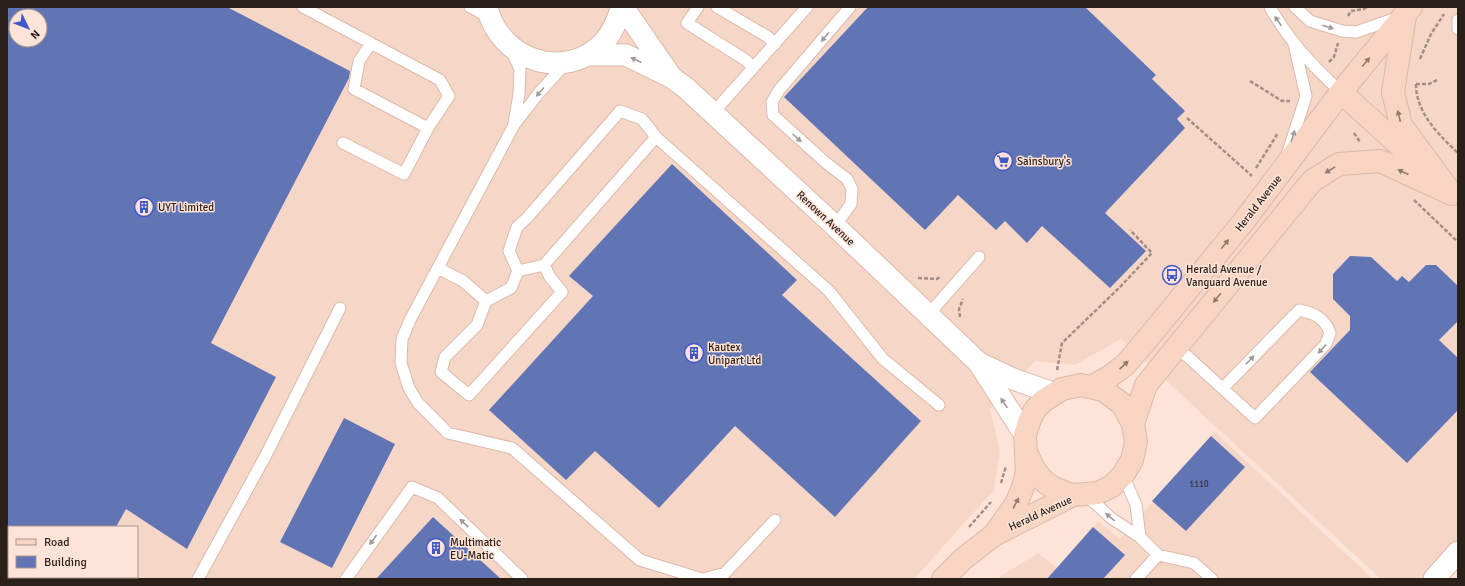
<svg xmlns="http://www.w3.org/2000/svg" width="1465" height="586" font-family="Signika,sans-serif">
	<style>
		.built { fill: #f6d6c7; fill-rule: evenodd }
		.building { fill: #6175b5; fill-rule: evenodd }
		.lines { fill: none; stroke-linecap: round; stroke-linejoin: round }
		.lane-casing { stroke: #dabaac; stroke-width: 13 }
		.street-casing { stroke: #dabaac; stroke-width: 23 }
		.secondary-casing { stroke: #dabaac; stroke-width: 24 }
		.path { stroke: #a28e85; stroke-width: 2.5; stroke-dasharray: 4 2; stroke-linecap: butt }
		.lane { stroke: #fff; stroke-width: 11 }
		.street { stroke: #fff; stroke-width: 21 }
		.secondary { stroke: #f8d5c2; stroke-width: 22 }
		.oneway { fill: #9f9a98 }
		.oneway2 { fill: #917a6e }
		.labels { text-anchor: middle; stroke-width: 3; stroke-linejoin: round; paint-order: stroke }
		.number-label { font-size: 9px; fill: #383440 }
		.poi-label { font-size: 11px; fill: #2a1f19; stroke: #fee4d8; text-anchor: start }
		.street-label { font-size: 11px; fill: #2a1f19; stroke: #fee4d8 }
	</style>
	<rect width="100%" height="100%" fill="#fee4d8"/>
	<path class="built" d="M 7,7 L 1458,7 L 1458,537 L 1420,579 L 1381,579 L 1121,339 L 1075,365 L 1035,361 L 990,409 L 1000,452 L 994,490 L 914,579 L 7,579 ZM 16,16 L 40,16 L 40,40 L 16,40 ZM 9,527 L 137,527 L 137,577 L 9,577 Z
		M 1215,432 L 1373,579 L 996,579 L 1038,553 L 1057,568 L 1098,521 L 1120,539 Z"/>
	<path class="building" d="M 7,7 L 227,7 L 350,71 L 349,78 L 211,343 L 276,377 L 187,549 L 126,509 L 116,527 L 7,527 ZM 16,16 L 40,16 L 40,40 L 16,40 Z
		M 868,7 L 1085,7 L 1156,75 L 1152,79 L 1185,111 L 1177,119 L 1185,128 L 1105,213 L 1146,251 L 1110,288 L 1042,226 L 1027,243 L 1005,221 L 996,230 L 958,195 L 925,230 L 784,97 Z
		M 672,164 L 797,280 L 782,295 L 921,421 L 835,517 L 735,426 L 659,508 L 595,451 L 566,480 L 489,410 L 593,296 L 569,276 Z
		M 1350,256 L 1371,257 L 1397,281 L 1402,276 L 1409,282 L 1426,265 L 1436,265 L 1458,286 L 1458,321 L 1439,340 L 1458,358 L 1458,410 L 1407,463 L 1310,372 L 1350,330 L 1350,316 L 1333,299 L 1333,274 Z
		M 344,418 L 395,444 L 332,568 L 280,542 Z
		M 1211,436 L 1245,467 L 1186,531 L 1152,501 Z
		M 433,517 L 501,579 L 376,579 Z
		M 1093,527 L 1125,555 L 1103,579 L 1047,579 Z"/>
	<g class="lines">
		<defs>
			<path id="lane" d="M 303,7 L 440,80 L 449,96 L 428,128 L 354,89 L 359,61 L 371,43
				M 470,7 L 489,17
				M 698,7 L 687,23 L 747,61 L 753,68
				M 717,7 L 768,37 L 775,44
				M 1270,7 C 1288,40 1313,67 1341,92
				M 1295,7 L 1310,21 L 1342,31 L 1356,32 L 1397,18
				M 1458,20 L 1458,29
				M 511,50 L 520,69 L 519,94 L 514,123
				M 566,63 L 538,94 L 514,125 L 410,320 L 402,339 L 401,363 L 409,388 L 418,403 L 448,433 L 512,448 L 640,560 L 702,579
				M 620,111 L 642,119 L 656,137 L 544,265 L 550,277 L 562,292 L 469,395 L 441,372 L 445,357 L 477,325 L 486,301 L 511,288 L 518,271 L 509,251 L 517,227 L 527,218 Z
				M 713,113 L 807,7
				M 656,137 L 829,291 L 883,359 L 939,405
				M 343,143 L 404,174 L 428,128
				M 1288,152 L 1306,96 L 1294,44
				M 835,226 L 851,204 L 852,189 L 847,179 L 825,162 L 773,115 L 772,102 L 779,90 L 850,7
				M 438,268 L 463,281 L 486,301
				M 518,271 L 544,265
				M 927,316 L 979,257
				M 1176,349 L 1187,356 L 1255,418 L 1326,344 L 1330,333 C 1325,318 1314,313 1299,310 L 1223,388
				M 1123,475 L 1136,505 L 1140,537
				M 1085,497 L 1095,503 L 1111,518 L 1140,537 L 1158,555 L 1194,563 L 1212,579
				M 198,579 L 266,455 L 340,308
				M 346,579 L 412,487 L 438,498 L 522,579
				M 704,579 L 725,573 L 775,520
				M 1136,579 L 1158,555"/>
			<path id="street" d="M 487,7 C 499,60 565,83 604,42 C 613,32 617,20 622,7
				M 623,7 L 670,75
				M 588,55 L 626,55 L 671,77 L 686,88 L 835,226 L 979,363 L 1025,435
				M 979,363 L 1013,379 L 1053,393
				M 1434,579 L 1458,552"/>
			<path id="secondary" d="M 1405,16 L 1393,92 L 1401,125 L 1451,193
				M 1341,92 L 1412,157
				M 1091,387 L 1109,377 L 1125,365 L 1144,343 L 1244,221 L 1341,92 L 1411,7
				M 1133,424 L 1146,385 L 1312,181 L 1339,164 L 1380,161 L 1452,194
				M 1028,456 C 1038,480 1048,488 1073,495
				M 943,579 L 963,559 L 994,535 L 1073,495 L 1098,493 L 1112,486 L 1123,475 L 1132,460 L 1136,442 L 1133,424 L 1122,404 L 1103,390 L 1081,385 L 1062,389 L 1043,401 L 1034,411 L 1029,422 L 1025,435 L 1027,472 L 1023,487 L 1016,504 L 994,535"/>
		</defs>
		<use href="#lane" class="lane-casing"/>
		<use href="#street" class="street-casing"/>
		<use href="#secondary" class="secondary-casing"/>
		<path class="path" d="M 1348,16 L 1351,11 L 1364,9 L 1367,7
			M 1420,59 L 1431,34 L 1444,14
			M 1329,62 L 1334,57 L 1338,43
			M 1250,81 L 1282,101 L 1290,101
			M 1416,84 C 1416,113 1439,135 1458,153
			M 1416,84 L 1429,84 L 1437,80
			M 1187,118 L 1252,176
			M 1354,133 L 1360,142
			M 1256,168 L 1278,133
			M 1414,200 L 1458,242
			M 918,278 L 937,279 L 940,277
			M 960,317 L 959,309 L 963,299
			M 1057,370 L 1062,343 L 1119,288 L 1152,253 L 1130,230
			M 1001,483 L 1006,466
			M 969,527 L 991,502"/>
		<use href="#lane" class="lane"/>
		<use href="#street" class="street"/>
		<use href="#secondary" class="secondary"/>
	</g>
	<defs><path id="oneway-solid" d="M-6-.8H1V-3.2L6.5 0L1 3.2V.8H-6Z"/></defs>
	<g class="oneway">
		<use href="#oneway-solid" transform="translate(1278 21) rotate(-125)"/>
		<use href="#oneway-solid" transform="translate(1328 27) rotate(17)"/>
		<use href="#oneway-solid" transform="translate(825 37) rotate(130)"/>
		<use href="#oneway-solid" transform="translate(636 60) rotate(-156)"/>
		<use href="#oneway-solid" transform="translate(540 92) rotate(131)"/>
		<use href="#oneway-solid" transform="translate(1293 136) rotate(-72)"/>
		<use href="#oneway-solid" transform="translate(797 138) rotate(42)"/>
		<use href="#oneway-solid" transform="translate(1322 349) rotate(133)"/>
		<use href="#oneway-solid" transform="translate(1250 360) rotate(-46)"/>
		<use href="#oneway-solid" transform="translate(1004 403) rotate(-123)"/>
		<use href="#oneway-solid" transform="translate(1110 517) rotate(-140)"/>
		<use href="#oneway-solid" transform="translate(464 523) rotate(-136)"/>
		<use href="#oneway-solid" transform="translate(373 540) rotate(126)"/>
	</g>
	<g class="oneway2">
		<use href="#oneway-solid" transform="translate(1366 62) rotate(-50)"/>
		<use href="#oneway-solid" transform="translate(1399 116) rotate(-103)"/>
		<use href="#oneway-solid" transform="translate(1330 170) rotate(148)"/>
		<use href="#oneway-solid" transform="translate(1403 172) rotate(-155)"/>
		<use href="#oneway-solid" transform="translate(1225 244) rotate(-51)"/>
		<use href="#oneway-solid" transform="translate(1217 298) rotate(129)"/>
		<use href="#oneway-solid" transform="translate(1124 365) rotate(-43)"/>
		<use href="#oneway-solid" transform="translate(1016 503) rotate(-62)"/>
	</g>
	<defs>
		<symbol id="supermarket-ring" viewBox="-11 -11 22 22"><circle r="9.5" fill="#fee4d8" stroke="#4158cb" stroke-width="1.5"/><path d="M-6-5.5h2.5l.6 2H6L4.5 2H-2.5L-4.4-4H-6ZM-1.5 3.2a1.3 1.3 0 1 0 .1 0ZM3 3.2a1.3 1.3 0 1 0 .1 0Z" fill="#4158cb"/></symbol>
		<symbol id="building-ring" viewBox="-11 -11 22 22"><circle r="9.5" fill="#fee4d8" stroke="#4158cb" stroke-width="1.5"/><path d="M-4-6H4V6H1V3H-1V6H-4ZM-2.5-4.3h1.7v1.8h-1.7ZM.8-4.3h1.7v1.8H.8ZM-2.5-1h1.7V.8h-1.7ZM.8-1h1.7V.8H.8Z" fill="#4158cb"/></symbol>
		<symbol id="bus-ring" viewBox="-11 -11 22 22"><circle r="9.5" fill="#fee4d8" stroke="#4158cb" stroke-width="1.5"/><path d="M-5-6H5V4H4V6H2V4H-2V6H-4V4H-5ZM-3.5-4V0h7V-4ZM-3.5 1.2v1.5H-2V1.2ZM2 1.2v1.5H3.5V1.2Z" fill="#4158cb"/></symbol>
	</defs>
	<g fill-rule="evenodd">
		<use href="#supermarket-ring" x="992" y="150" width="22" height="22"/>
		<use href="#building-ring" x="133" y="196" width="22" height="22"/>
		<use href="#bus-ring" x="1161" y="264" width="22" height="22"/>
		<use href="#building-ring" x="683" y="342" width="22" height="22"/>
		<use href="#building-ring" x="425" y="537" width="22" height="22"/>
	</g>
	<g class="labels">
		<g class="number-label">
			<text x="1199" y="487">1110</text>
		</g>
		<g class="poi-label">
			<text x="1017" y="165">Sainsbury's</text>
			<text x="158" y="211">UYT Limited</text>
			<text x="1186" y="273">Herald Avenue /<tspan x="1186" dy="13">Vanguard Avenue</tspan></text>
			<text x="708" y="351">Kautex<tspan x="708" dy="13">Unipart Ltd</tspan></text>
			<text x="450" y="546">Multimatic<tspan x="450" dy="13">EU-Matic</tspan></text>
		</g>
		<g class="street-label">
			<text transform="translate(1258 203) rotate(-52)" y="4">Herald Avenue</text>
			<text transform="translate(826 218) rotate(43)" y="4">Renown Avenue</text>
			<text transform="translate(1040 513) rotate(-25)" y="4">Herald Avenue</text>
		</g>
	</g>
	<rect width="1465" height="586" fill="none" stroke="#2a1f19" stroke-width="16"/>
	<rect x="8" y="526" width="130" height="52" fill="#fee4d8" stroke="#a9958c"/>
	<rect x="16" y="539" width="20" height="6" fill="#f8d5c2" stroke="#a9958c"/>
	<text x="44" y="546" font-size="12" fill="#2a1f19">Road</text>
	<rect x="16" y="556" width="20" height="12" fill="#6175b5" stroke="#a9958c"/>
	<text x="44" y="566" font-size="12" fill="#2a1f19">Building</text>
	<g transform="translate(28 28) rotate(133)"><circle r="19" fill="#fee4d8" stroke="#a9958c"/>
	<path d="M0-3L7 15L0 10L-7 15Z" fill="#4158cb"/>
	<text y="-6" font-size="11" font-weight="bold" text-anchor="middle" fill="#2a1f19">N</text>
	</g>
</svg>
